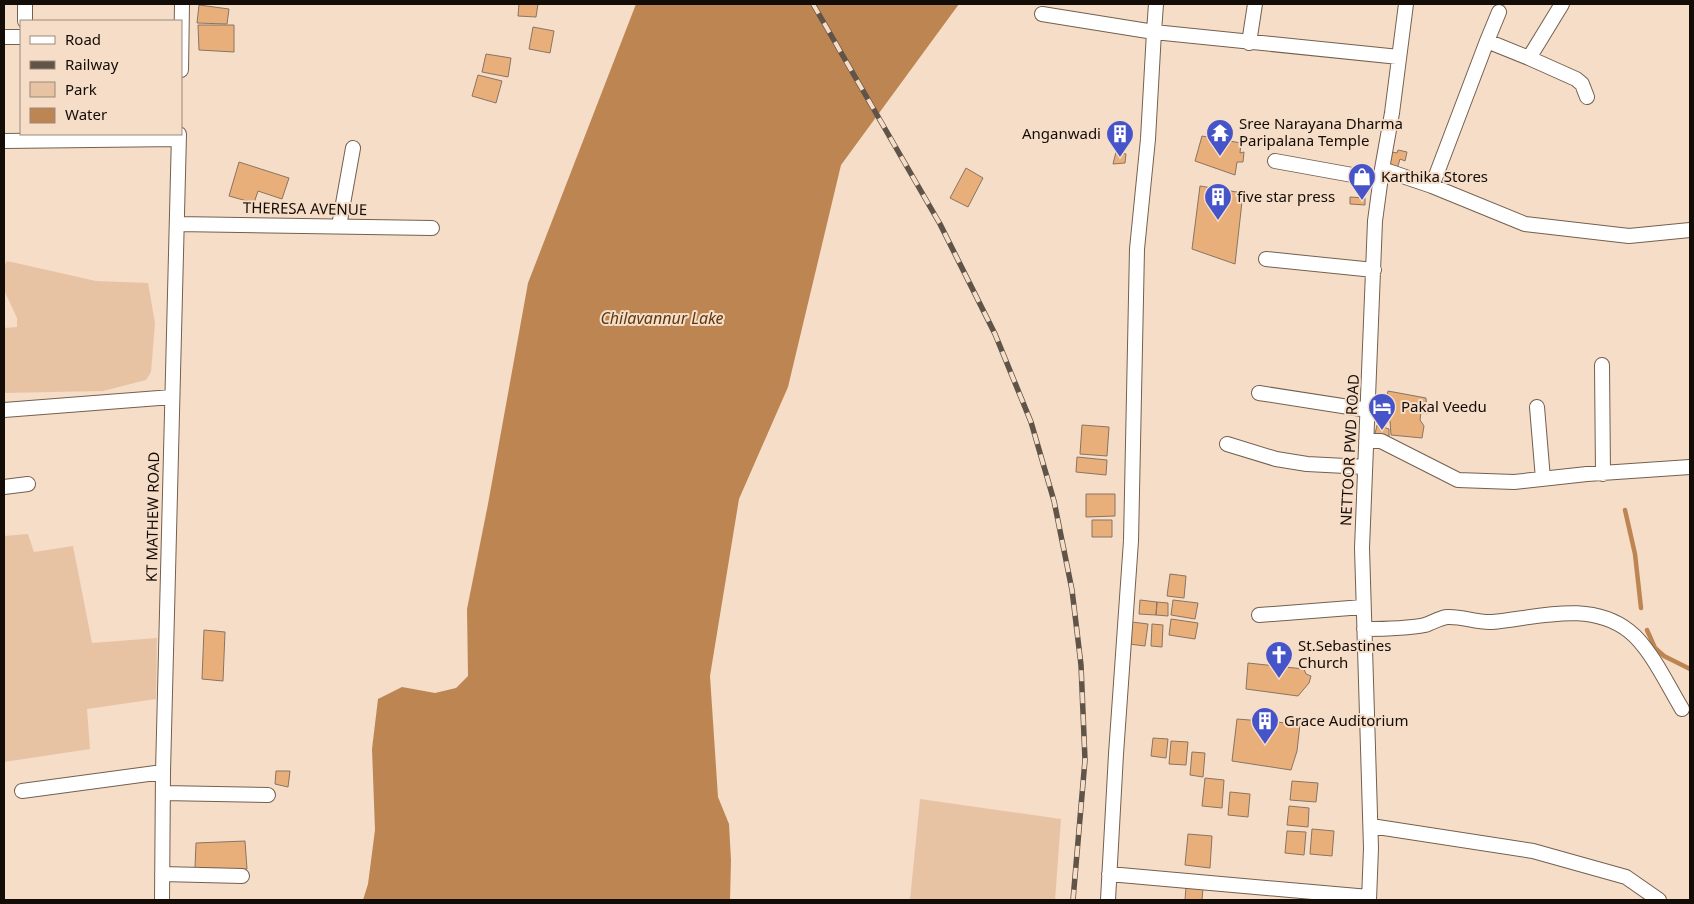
<svg xmlns="http://www.w3.org/2000/svg" width="1694" height="904" font-family="'Noto Sans',sans-serif">
	<style>
		.green { fill: #e8c3a3 }
		.water { fill: #bd8552 }
		.lines { fill: none; stroke-linecap: round; stroke-linejoin: round }
		.stream { stroke: #bd8552; stroke-width: 4.5 }
		.building { fill: #e9af7a; stroke: #897462 }
		.minor-casing { stroke: #74604e; stroke-width: 16 }
		.minor { stroke: #fff; stroke-width: 14 }
		.rail-casing { stroke: #605347; stroke-width: 5.5 }
		.rail { stroke: #f5ddc8; stroke-width: 4; stroke-dasharray: 11; stroke-linecap: butt }
		.labels { text-anchor: middle; stroke-width: 4; stroke-linejoin: round; paint-order: stroke }
		.poi-label { font-size: 15px; fill: #140c06; stroke: #f5ddc8; text-anchor: start }
		.street-label { font-size: 15px; fill: #140c06; stroke: #f5ddc8 }
		.water-label { font-size: 16px; font-style: italic; fill: #5d370e; stroke: #f5ddc8 }
	</style>
	<rect width="100%" height="100%" fill="#f5ddc8"/>
	<path class="green" d="M 7,261 L 96,281 L 148,283 L 155,323 L 151,372 L 146,380 L 103,391 L 4,393 L 4,328 L 17,327 L 17,318 L 4,290 L 4,265 Z
		M 28,534 L 34,552 L 73,546 L 92,643 L 157,638 L 156,699 L 87,709 L 90,749 L 4,762 L 4,536 Z
		M 920,799 L 1061,819 L 1055,900 L 910,900 Z"/>
	<path class="water" d="M 636,4 L 959,4 L 841,165 L 788,387 L 739,499 L 710,676 L 718,797 L 729,824 L 731,860 L 730,900 L 363,900 L 368,884 L 375,830 L 372,749 L 378,699 L 402,687 L 435,693 L 456,688 L 468,676 L 467,609 L 488,504 L 528,283 Z"/>
	<g class="lines">
		<path class="stream" d="M 1625,510 L 1635,554 L 1641,608
			M 1647,630 L 1655,648 L 1664,656 L 1690,669"/>
	</g>
	<path class="building" d="M 519,4 L 538,4 L 536,17 L 518,16 Z
		M 199,5 L 229,9 L 227,24 L 197,23 Z
		M 198,25 L 234,25 L 234,52 L 199,50 Z
		M 533,27 L 554,31 L 550,53 L 529,49 Z
		M 486,54 L 511,58 L 508,77 L 482,72 Z
		M 478,75 L 502,81 L 496,103 L 472,96 Z
		M 1202,136 L 1241,143 L 1240,153 L 1244,152 L 1243,162 L 1237,162 L 1235,175 L 1195,161 Z
		M 1398,150 L 1407,152 L 1405,161 L 1400,159 L 1397,169 L 1388,166 L 1392,152 L 1397,153 Z
		M 1116,152 L 1126,154 L 1125,163 L 1113,164 Z
		M 239,162 L 289,178 L 282,199 L 258,191 L 254,203 L 229,196 Z
		M 966,168 L 983,178 L 968,207 L 950,198 Z
		M 1200,186 L 1243,193 L 1235,264 L 1192,249 Z
		M 1350,197 L 1365,198 L 1365,205 L 1350,204 Z
		M 1388,391 L 1426,398 L 1427,414 L 1421,412 L 1420,420 L 1424,426 L 1422,438 L 1391,435 L 1390,421 L 1379,418 L 1379,406 L 1386,401 Z
		M 1082,425 L 1109,427 L 1107,456 L 1080,454 Z
		M 1377,425 L 1389,429 L 1389,439 L 1375,434 Z
		M 1077,457 L 1107,460 L 1106,475 L 1076,472 Z
		M 1086,494 L 1115,494 L 1115,516 L 1086,517 Z
		M 1092,520 L 1112,520 L 1112,537 L 1092,537 Z
		M 1170,574 L 1186,576 L 1184,598 L 1167,596 Z
		M 1140,600 L 1157,602 L 1156,615 L 1139,614 Z
		M 1173,600 L 1198,603 L 1195,619 L 1171,615 Z
		M 1157,602 L 1168,603 L 1168,616 L 1156,615 Z
		M 1171,619 L 1198,623 L 1195,639 L 1169,635 Z
		M 1132,622 L 1148,624 L 1145,646 L 1129,644 Z
		M 1152,624 L 1163,625 L 1162,647 L 1151,646 Z
		M 204,630 L 225,632 L 223,681 L 202,679 Z
		M 1248,663 L 1304,669 L 1306,674 L 1311,676 L 1309,683 L 1298,696 L 1246,689 Z
		M 1237,719 L 1300,724 L 1297,751 L 1291,770 L 1232,761 Z
		M 1153,738 L 1168,739 L 1166,758 L 1151,756 Z
		M 1171,741 L 1188,742 L 1186,765 L 1169,764 Z
		M 1192,752 L 1205,753 L 1203,777 L 1190,775 Z
		M 276,771 L 290,771 L 288,787 L 275,784 Z
		M 1205,778 L 1224,780 L 1222,808 L 1202,806 Z
		M 1292,781 L 1318,783 L 1316,802 L 1290,800 Z
		M 1230,792 L 1250,794 L 1248,817 L 1228,815 Z
		M 1289,806 L 1309,808 L 1308,827 L 1287,825 Z
		M 1312,829 L 1334,831 L 1332,856 L 1310,854 Z
		M 1287,831 L 1306,832 L 1304,855 L 1285,853 Z
		M 1188,834 L 1212,836 L 1210,868 L 1185,865 Z
		M 245,841 L 247,869 L 195,868 L 196,843 Z
		M 1186,887 L 1203,888 L 1202,900 L 1185,900 Z"/>
	<g class="lines">
		<defs>
			<path id="minor" d="M 1156,4 L 1154,32 L 1399,57
				M 1042,14 L 1154,32 L 1148,139 L 1137,249 L 1131,541 L 1116,754 L 1108,900
				M 25,21 L 25,4
				M 4,37 L 21,37
				M 1487,41 L 1499,12
				M 1249,43 L 1255,4
				M 1529,58 L 1576,79 L 1582,84 L 1587,97
				M 181,70 L 182,4
				M 4,141 L 179,139
				M 1275,161 L 1380,180
				M 1382,169 L 1432,186 L 1487,41 L 1529,58 L 1562,4
				M 1432,186 L 1525,224 L 1629,236 L 1690,230
				M 177,224 L 432,228
				M 339,226 L 353,148
				M 1266,259 L 1374,270
				M 1602,365 L 1603,474
				M 1259,393 L 1368,410
				M 1537,407 L 1543,479
				M 4,410 L 172,397
				M 1366,441 L 1381,441 L 1458,480 L 1514,482 L 1587,474 L 1690,467
				M 1227,444 L 1276,459 L 1307,464 L 1365,467
				M 4,487 L 28,484
				M 1259,615 L 1363,607
				M 1364,629 C 1384,629 1405,629 1425,625 C 1432,623 1439,618 1447,617 C 1462,616 1477,623 1492,622 C 1537,618 1589,600 1629,631 C 1650,647 1668,686 1682,709
				M 22,791 L 163,772
				M 163,793 L 268,795
				M 1371,826 L 1533,851 L 1626,877 L 1659,900
				M 162,874 L 242,876
				M 1109,874 L 1369,897
				M 162,900 L 163,772 L 179,134
				M 1369,900 L 1371,848 L 1362,548 L 1375,221 L 1382,169 L 1392,113 L 1406,4"/>
		</defs>
		<use href="#minor" class="minor-casing"/>
		<use href="#minor" class="minor"/>
		<defs>
			<path id="rail" d="M 813,4 L 940,224 L 995,334 L 1031,422 L 1054,501 L 1072,590 L 1081,665 L 1085,760 L 1073,900"/>
		</defs>
		<use href="#rail" class="rail-casing"/>
		<use href="#rail" class="rail"/>
	</g>
	<defs>
		<symbol id="temple-pin" viewBox="-11 -11 22 30"><path d="M0 17L-7.5 6A9.5 9.5 0 1 1 7.5 6Z" fill="#4554c9" stroke="#f5ddc8"/><path d="M0-6L5-2H3V0L6.5 2.5H4V6H1.5V3h-3V6H-4V2.5H-6.5L-3 0V-2H-5Z" fill="#fff"/></symbol>
		<symbol id="building-pin" viewBox="-11 -11 22 30"><path d="M0 17L-7.5 6A9.5 9.5 0 1 1 7.5 6Z" fill="#4554c9" stroke="#f5ddc8"/><path d="M-4-6H4V6H1V3H-1V6H-4ZM-2.5-4.3h1.7v1.8h-1.7ZM.8-4.3h1.7v1.8H.8ZM-2.5-1h1.7V.8h-1.7ZM.8-1h1.7V.8H.8Z" fill="#fff"/></symbol>
		<symbol id="shop-pin" viewBox="-11 -11 22 30"><path d="M0 17L-7.5 6A9.5 9.5 0 1 1 7.5 6Z" fill="#4554c9" stroke="#f5ddc8"/><path d="M-5-2.5h2.3a2.7 3.5 0 0 1 5.4 0H5L5.5 6h-11ZM-1.5-2.5h3a1.5 2.3 0 0 0-3 0Z" fill="#fff"/></symbol>
		<symbol id="hotel-pin" viewBox="-11 -11 22 30"><path d="M0 17L-7.5 6A9.5 9.5 0 1 1 7.5 6Z" fill="#4554c9" stroke="#f5ddc8"/><path d="M-6-4.5h1.5V1H6V5H4.5V3h-9V5H-6ZM-4 0a1.8 1.8 0 1 1 3.6 0ZM.5 0V-2.5h3Q6-2.5 6 0Z" fill="#fff"/></symbol>
		<symbol id="church-pin" viewBox="-11 -11 22 30"><path d="M0 17L-7.5 6A9.5 9.5 0 1 1 7.5 6Z" fill="#4554c9" stroke="#f5ddc8"/><path d="M-1.2-6h2.4v3.5h3.3v2.4h-3.3V6h-2.4V-.1h-3.3v-2.4h3.3Z" fill="#fff"/></symbol>
	</defs>
	<g fill-rule="evenodd">
		<use href="#temple-pin" x="1204" y="117" width="32" height="43"/>
		<use href="#building-pin" x="1104" y="118" width="32" height="43"/>
		<use href="#shop-pin" x="1346" y="161" width="32" height="43"/>
		<use href="#building-pin" x="1202" y="181" width="32" height="43"/>
		<use href="#hotel-pin" x="1366" y="391" width="32" height="43"/>
		<use href="#church-pin" x="1263" y="639" width="32" height="43"/>
		<use href="#building-pin" x="1249" y="705" width="32" height="43"/>
	</g>
	<g class="labels">
		<g class="poi-label">
			<text x="1239" y="129">Sree Narayana Dharma<tspan x="1239" dy="17">Paripalana Temple</tspan></text>
			<text x="1101" y="139" text-anchor="end">Anganwadi</text>
			<text x="1381" y="182">Karthika Stores</text>
			<text x="1237" y="202">five star press</text>
			<text x="1401" y="412">Pakal Veedu</text>
			<text x="1298" y="651">St.Sebastines<tspan x="1298" dy="17">Church</tspan></text>
			<text x="1284" y="726">Grace Auditorium</text>
		</g>
		<g class="street-label">
			<text transform="translate(305 209) rotate(1)" y="5">THERESA AVENUE</text>
			<text transform="translate(1350 450) rotate(-87)" y="5">NETTOOR PWD ROAD</text>
			<text transform="translate(153 517) rotate(-89)" y="5">KT MATHEW ROAD</text>
		</g>
		<g class="water-label">
			<text x="662" y="324">Chilavannur Lake</text>
		</g>
	</g>
	<rect width="1694" height="904" fill="none" stroke="#140c06" stroke-width="10"/>
	<rect x="20" y="20" width="162" height="115" fill="#f5ddc8" stroke="#9b897a"/>
	<rect x="30" y="36" width="25" height="8" fill="#ffffff" stroke="#9b897a"/>
	<text x="65" y="45" font-size="15" fill="#140c06">Road</text>
	<rect x="30" y="61" width="25" height="8" fill="#605347" stroke="#9b897a"/>
	<text x="65" y="70" font-size="15" fill="#140c06">Railway</text>
	<rect x="30" y="82" width="25" height="15" fill="#e8c3a3" stroke="#9b897a"/>
	<text x="65" y="95" font-size="15" fill="#140c06">Park</text>
	<rect x="30" y="108" width="25" height="15" fill="#bd8552" stroke="#9b897a"/>
	<text x="65" y="120" font-size="15" fill="#140c06">Water</text>
</svg>
